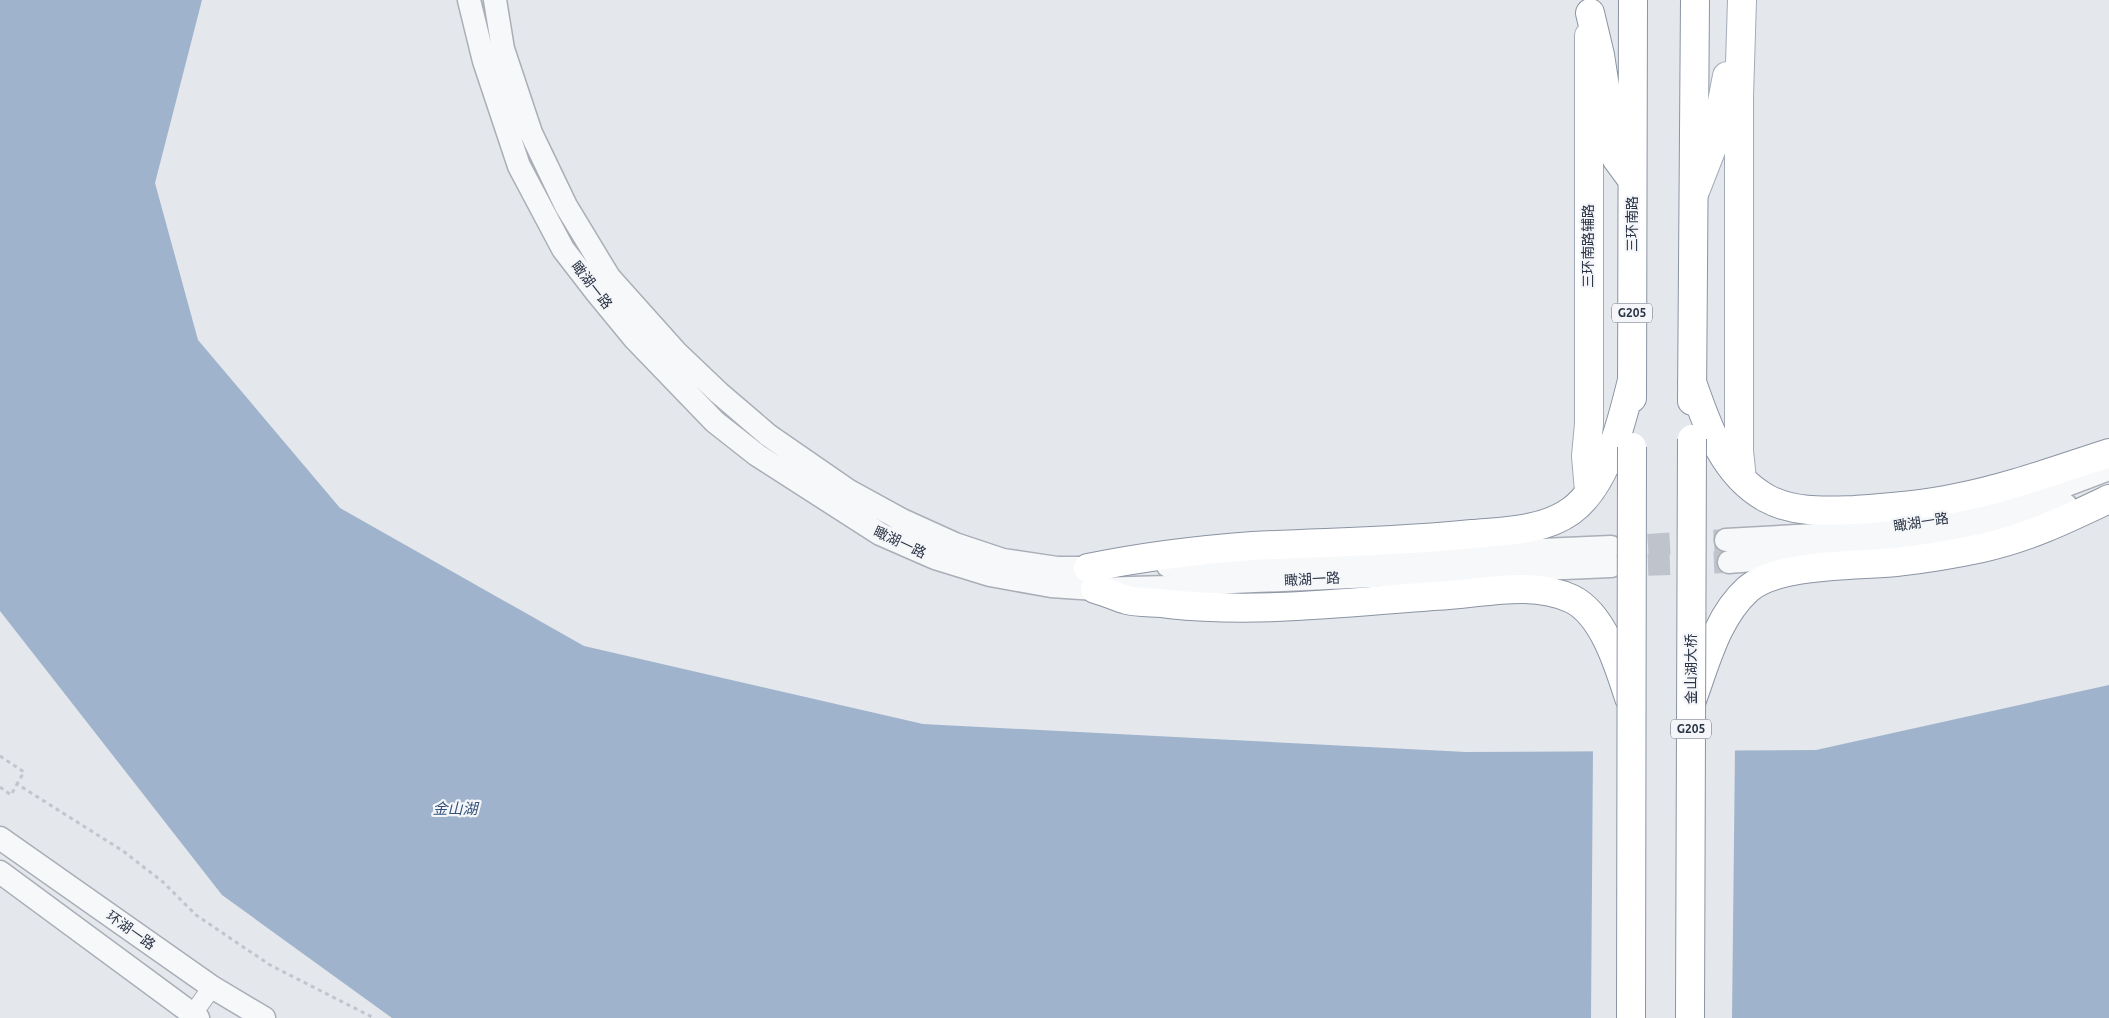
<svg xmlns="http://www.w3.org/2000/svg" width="2109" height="1018" font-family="Ubuntu,'Noto Sans SC',sans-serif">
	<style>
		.water { fill: #9fb4cc }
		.pier { fill: #e4e7ec }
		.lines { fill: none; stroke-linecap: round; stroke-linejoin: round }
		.tertiary-tunnel { stroke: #bfc3cb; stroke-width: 22; stroke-dasharray: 22 11; stroke-linecap: butt }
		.minor-casing { stroke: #a9aeb7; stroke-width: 20 }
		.tertiary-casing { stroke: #a9aeb7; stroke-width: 25 }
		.primary-casing { stroke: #a3abb8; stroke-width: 30 }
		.trunk-casing { stroke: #8b94a3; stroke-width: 30 }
		.path { stroke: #c2c5cb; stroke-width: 3; stroke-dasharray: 4 4; stroke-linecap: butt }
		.minor { stroke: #f7f8fa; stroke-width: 18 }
		.tertiary { stroke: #f7f8fa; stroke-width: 22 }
		.primary { stroke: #fff; stroke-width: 28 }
		.trunk { stroke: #fff; stroke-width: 28 }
		.trunk-bridge-casing { stroke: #8b94a3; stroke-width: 30; stroke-linecap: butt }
		.trunk-bridge { stroke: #fff; stroke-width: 28 }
		.labels { text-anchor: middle; stroke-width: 4.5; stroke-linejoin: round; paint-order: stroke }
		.shield { fill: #f4f6f9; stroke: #676e7b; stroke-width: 1 }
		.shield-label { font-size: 12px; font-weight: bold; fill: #2b3445 }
		.street-label { font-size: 14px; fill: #2b3445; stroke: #f4f6f9 }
		.water-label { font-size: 15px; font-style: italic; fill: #34527a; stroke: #f4f6f9 }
	</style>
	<rect width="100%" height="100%" fill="#e4e7ec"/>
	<path class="water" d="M 0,0 L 202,0 L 155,183 L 198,340 L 340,508 L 584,646 L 923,724 L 1466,752 L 1816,750 L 2109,685 L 2109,1018 L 392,1018 L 222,895 L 0,611 Z"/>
	<path class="pier" d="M 1735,748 L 1732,1018 L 1591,1018 L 1593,749 Z"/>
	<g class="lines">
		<path class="tertiary-tunnel" d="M 1615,547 L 1726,540
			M 1615,566 L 1729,562"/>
		<defs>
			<path id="minor" d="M 190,1018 L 212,987"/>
			<path id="tertiary" d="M 469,0 L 484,61 L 519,166 L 563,249 L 597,293 L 634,338 L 715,422 L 757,455 L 880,534 L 935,558 L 990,575 L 1051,586 L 1095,589 L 1168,587 L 1232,582 L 1611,566
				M 495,0 L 503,49 L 531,133 L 566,206 L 609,277 L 677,353 L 719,393 L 768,435 L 849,491 L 902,520 L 955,544 L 1003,560 L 1057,568 L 1106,568
				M 1726,540 L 1833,534 L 1966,515 L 2027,500 L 2109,469
				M 1729,562 C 1817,554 1908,549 1994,530 C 2019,525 2043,514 2066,505
				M 1168,566 L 1611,547
				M 0,838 L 212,987 L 264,1018
				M 0,872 L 198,1018"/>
			<path id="primary" d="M 1694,194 L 1714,143 L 1727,76
				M 1742,479 L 1739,451 L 1739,96 L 1742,0
				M 1589,491 L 1586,456 L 1589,424 L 1589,36"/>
			<path id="trunk" d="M 1590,13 L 1600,55 L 1616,158 L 1630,177
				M 1692,382 C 1707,425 1723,474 1766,498 C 1793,513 1824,511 1854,510 C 1888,508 1923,505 1956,498 C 2008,488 2059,469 2109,453
				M 1632,398 L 1633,0
				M 1692,401 L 1695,0
				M 1088,568 C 1142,557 1198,550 1253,546 C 1326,542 1399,542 1472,534 C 1505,531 1543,531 1571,511 C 1607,485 1622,421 1632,380
				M 1095,589 C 1106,592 1117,597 1127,600 C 1140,603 1156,602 1169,604 C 1261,614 1356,601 1449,595 C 1489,592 1534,581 1572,599 C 1604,615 1619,667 1629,698
				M 1692,700 C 1706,662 1717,617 1748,589 C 1778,563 1857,566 1896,562 C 1924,559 1954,554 1982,548 C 2028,538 2067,519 2109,499"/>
		</defs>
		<use href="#minor" class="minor-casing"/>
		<use href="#tertiary" class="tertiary-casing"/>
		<use href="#primary" class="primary-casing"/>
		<use href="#trunk" class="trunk-casing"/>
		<path class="path" d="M 0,756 L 24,772 L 17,784
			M 0,787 L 11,795 L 17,784 L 123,851 L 163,882 L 196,915 L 270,965 L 374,1018"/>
		<use href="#minor" class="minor"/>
		<use href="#tertiary" class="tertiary"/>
		<use href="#primary" class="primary"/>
		<use href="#trunk" class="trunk"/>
		<defs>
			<path id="trunk-bridge" d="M 1631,1018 L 1632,447
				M 1690,1018 L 1692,439"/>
		</defs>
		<use href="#trunk-bridge" class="trunk-bridge-casing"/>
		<use href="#trunk-bridge" class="trunk-bridge"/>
	</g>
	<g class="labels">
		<g class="shield">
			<rect x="1612" y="303.5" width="40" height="19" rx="4"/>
			<rect x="1671" y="719.5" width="40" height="19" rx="4"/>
		</g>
		<g class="shield-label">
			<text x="1632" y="317">G205</text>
			<text x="1691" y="733">G205</text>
		</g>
		<g class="street-label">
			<text transform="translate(1632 224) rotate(-90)" y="5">三环南路</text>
			<text transform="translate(1588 246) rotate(-90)" y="5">三环南路辅路</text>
			<text transform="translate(592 285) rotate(52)" y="5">瞰湖一路</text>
			<text transform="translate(1921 522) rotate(-9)" y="5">瞰湖一路</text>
			<text transform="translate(900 542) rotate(25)" y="5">瞰湖一路</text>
			<text transform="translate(1312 579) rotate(-3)" y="5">瞰湖一路</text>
			<text transform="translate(1691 669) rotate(-90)" y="5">金山湖大桥</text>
			<text transform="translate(131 930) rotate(35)" y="5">环湖一路</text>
		</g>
		<g class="water-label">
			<text x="455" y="814">金山湖</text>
		</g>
	</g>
</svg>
